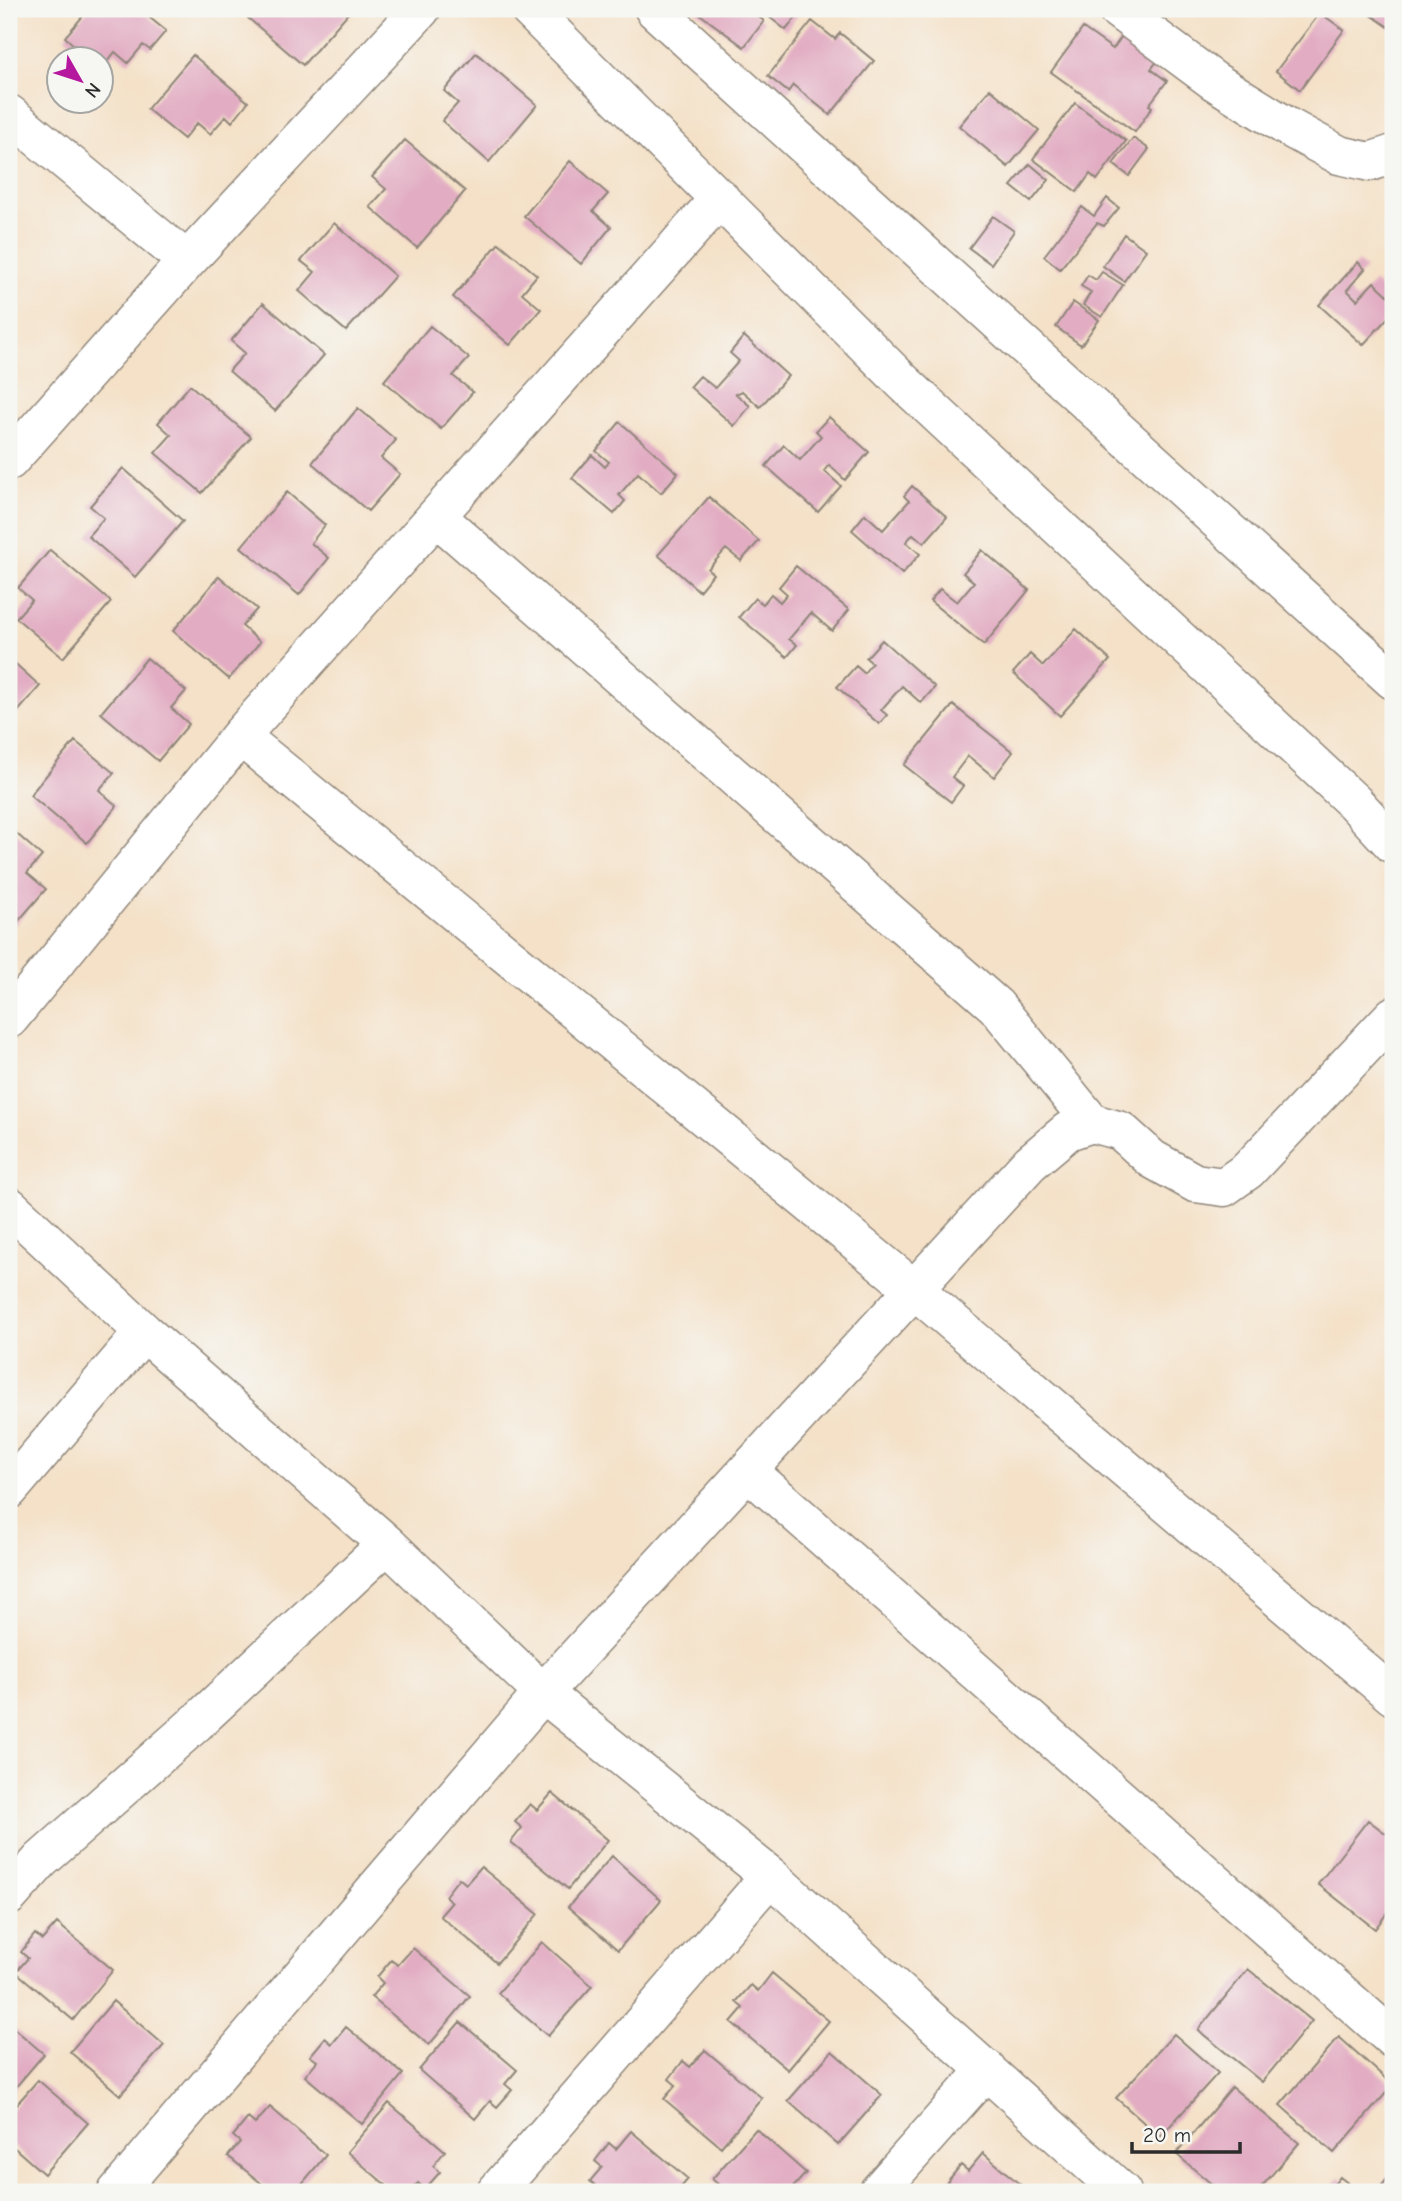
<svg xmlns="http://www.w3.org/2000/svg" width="1402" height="2201" font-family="'Comic Neue',sans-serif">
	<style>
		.building { fill: #e2adc3 }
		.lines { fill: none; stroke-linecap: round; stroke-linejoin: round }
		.minor-casing { stroke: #90867a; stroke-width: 41 }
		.minor { stroke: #fff; stroke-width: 38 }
	</style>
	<rect width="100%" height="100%" fill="#f6f6f2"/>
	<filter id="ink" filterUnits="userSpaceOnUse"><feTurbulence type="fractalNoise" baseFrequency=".0143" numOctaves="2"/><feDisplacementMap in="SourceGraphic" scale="14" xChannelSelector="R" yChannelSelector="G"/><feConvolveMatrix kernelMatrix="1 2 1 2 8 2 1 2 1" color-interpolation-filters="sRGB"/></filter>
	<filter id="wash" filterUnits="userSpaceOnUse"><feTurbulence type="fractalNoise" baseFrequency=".00686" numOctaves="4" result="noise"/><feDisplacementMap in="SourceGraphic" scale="28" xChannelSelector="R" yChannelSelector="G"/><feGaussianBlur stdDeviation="1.57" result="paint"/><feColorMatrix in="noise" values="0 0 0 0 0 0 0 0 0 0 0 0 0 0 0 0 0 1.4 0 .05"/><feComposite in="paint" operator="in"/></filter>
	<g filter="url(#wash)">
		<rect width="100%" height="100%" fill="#f4e1c8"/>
		<g id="blocks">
			<path class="building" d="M 89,9 L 139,9 L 166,31 L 150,50 L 143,45 L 128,63 L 115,52 L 102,68 L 102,60 L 90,60 L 65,37 Z
				M 257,9 L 348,9 L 350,11 L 303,65 L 248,18 Z
				M 693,9 L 748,9 L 764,21 L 744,47 Z
				M 759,9 L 803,9 L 786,30 Z
				M 1370,9 L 1393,9 L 1393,30 L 1367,12 Z
				M 1320,13 L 1344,30 L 1300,90 L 1276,71 Z
				M 812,21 L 835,39 L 840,33 L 874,61 L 830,115 L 793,85 L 788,92 L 768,76 Z
				M 1083,28 L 1113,49 L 1124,33 L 1160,58 L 1151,69 L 1167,81 L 1149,105 L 1152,107 L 1135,132 L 1051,72 Z
				M 476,53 L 537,105 L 489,162 L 442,121 L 458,103 L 444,91 Z
				M 193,55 L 248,102 L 232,122 L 226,116 L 210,134 L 197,123 L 184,139 L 147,109 Z
				M 990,89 L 1039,130 L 1008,167 L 959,126 Z
				M 1075,103 L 1126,141 L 1097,180 L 1090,174 L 1077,192 L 1033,159 Z
				M 1133,138 L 1149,149 L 1129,176 L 1113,164 Z
				M 405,140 L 465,191 L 417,248 L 370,207 L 386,189 L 372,177 Z
				M 570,161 L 608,194 L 593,211 L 611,227 L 581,264 L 524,216 Z
				M 1030,164 L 1049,180 L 1031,202 L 1011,186 Z
				M 1107,198 L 1119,208 L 1104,226 L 1097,223 L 1060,269 L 1044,256 L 1082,207 L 1094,216 Z
				M 993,216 L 1014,231 L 991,264 L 969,248 Z
				M 334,223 L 395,276 L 346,331 L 299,291 L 315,272 L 301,261 Z
				M 1124,234 L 1146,250 L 1124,281 L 1103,266 Z
				M 499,243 L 537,275 L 522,293 L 541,309 L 510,345 L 453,297 Z
				M 1358,262 L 1365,269 L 1347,290 L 1357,300 L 1374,282 L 1393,300 L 1393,312 L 1363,345 L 1319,305 Z
				M 1102,272 L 1123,285 L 1102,317 L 1083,305 L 1091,292 L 1081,286 L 1088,275 L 1096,280 Z
				M 1073,302 L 1099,320 L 1081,345 L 1056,327 Z
				M 263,303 L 324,355 L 275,411 L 229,371 L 245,353 L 231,341 Z
				M 430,326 L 469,358 L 453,376 L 473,392 L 441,429 L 384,381 Z
				M 744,336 L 788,376 L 760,407 L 742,391 L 736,394 L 750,406 L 734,426 L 690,387 L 700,376 L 715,388 L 739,361 L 730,353 Z
				M 190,385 L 251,437 L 202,493 L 155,453 L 171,435 L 158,423 Z
				M 358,408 L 396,440 L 381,458 L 400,474 L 368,511 L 312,463 Z
				M 829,417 L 869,452 L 845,480 L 829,465 L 824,471 L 841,486 L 818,512 L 766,466 L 784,445 L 800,460 L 821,436 L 816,431 Z
				M 620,422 L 678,473 L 661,493 L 638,473 L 619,495 L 625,501 L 614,514 L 572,478 L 592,455 L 605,467 L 609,462 L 596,451 Z
				M 123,468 L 183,521 L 135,577 L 88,536 L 104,518 L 90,506 Z
				M 912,486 L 947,517 L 924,543 L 913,534 L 906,542 L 920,554 L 902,574 L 852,530 L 865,514 L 883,530 L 909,501 L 904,496 Z
				M 287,492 L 325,525 L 311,543 L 329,558 L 299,595 L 241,547 Z
				M 709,497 L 759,541 L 741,561 L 726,549 L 708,569 L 713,574 L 699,591 L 658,555 Z
				M 50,550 L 111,602 L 63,658 L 16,618 L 32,600 L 18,588 Z
				M 982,550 L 1029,590 L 984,645 L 930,601 L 940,589 L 957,602 L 974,582 L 963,573 Z
				M 796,566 L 849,610 L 832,631 L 811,613 L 789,639 L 797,645 L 787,657 L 739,617 L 755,598 L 763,604 L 771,594 L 780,602 L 787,594 L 779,587 Z
				M 219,576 L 257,609 L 242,626 L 260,642 L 229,679 L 173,631 Z
				M 1076,629 L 1110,660 L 1060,716 L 1013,673 L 1030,654 L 1043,666 Z
				M 882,640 L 935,687 L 921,703 L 902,686 L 881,710 L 887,715 L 879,724 L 837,687 L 856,666 L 864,673 L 872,663 L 866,658 Z
				M 9,658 L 40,686 L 9,722 Z
				M 147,658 L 186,691 L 171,708 L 189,724 L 158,761 L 101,713 Z
				M 953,705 L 1013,752 L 994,777 L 968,756 L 952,777 L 963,786 L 951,802 L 904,765 Z
				M 75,741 L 114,773 L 99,790 L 117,806 L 87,843 L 30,795 Z
				M 9,827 L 42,856 L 27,873 L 46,889 L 15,925 L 9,920 Z
				M 552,1793 L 608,1840 L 568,1889 L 511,1842 L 522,1828 L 515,1822 L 530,1804 L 537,1810 Z
				M 1368,1820 L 1393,1839 L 1393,1905 L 1375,1929 L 1318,1884 Z
				M 612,1856 L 661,1900 L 618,1950 L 568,1907 Z
				M 481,1867 L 538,1914 L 497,1963 L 440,1916 L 452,1902 L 445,1896 L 459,1878 L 466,1884 Z
				M 57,1923 L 113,1970 L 73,2020 L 16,1972 L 28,1958 L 21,1952 L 35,1934 L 42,1940 Z
				M 542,1942 L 592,1986 L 548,2036 L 498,1993 Z
				M 413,1948 L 470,1996 L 429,2045 L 371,1997 L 383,1983 L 377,1977 L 391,1960 L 398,1965 Z
				M 1248,1969 L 1312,2021 L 1262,2082 L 1198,2030 Z
				M 772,1973 L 829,2021 L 788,2070 L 731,2022 L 743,2008 L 736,2002 L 751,1985 L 758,1991 Z
				M 113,2001 L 164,2045 L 120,2095 L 70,2052 Z
				M 460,2022 L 517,2070 L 505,2084 L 512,2090 L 497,2107 L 490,2101 L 475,2119 L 419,2070 Z
				M 9,2024 L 44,2054 L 9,2095 Z
				M 346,2027 L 403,2074 L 362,2124 L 305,2076 L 317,2061 L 310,2056 L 325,2038 L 332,2044 Z
				M 1174,2034 L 1218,2073 L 1160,2137 L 1116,2098 Z
				M 1339,2037 L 1393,2085 L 1334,2153 L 1280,2105 Z
				M 705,2050 L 762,2098 L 721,2147 L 664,2099 L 676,2085 L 669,2079 L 683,2061 L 690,2067 Z
				M 832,2051 L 882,2095 L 838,2145 L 788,2101 Z
				M 38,2080 L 88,2123 L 44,2174 L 9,2143 L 9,2113 Z
				M 1232,2087 L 1299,2143 L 1257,2192 L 1221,2192 L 1176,2154 Z
				M 389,2103 L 445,2151 L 433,2166 L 440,2172 L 425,2189 L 418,2183 L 410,2192 L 394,2192 L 347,2152 Z
				M 270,2107 L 326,2155 L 295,2192 L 272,2192 L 228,2156 L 240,2142 L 233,2136 L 248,2118 L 255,2124 Z
				M 756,2129 L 806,2173 L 789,2192 L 727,2192 L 712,2179 Z
				M 631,2131 L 688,2179 L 677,2192 L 604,2192 L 590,2181 L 602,2167 L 595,2161 L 609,2143 L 616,2149 Z
				M 983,2153 L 1029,2192 L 950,2192 L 954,2188 L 947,2182 L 961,2165 L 968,2171 Z
				M 1393,2171 L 1393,2192 L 1377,2192 Z
				M 1340,2177 L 1359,2192 L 1328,2192 Z"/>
		</g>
	</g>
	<g filter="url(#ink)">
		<use href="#blocks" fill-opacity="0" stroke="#90867a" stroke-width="2"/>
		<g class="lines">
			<defs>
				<path id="minor" d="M 529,9 L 903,382 L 1354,802 L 1393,844
					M 654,9 L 1393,680
					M 1117,9 L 1214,81 L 1286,126 L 1339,155 L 1370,162 L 1393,154
					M 9,114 L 187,261
					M 9,461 L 187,261 L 421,9
					M 437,517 L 996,1006 L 1092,1123
					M 240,736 L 915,1290 L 1393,1696
					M 9,1019 L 240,736 L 720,198
					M 9,1206 L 144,1332 L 387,1544 L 543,1693 L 770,1876 L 1122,2192
					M 748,1471 L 1393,2039
					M 9,1490 L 144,1332
					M 9,1896 L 41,1860 L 196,1723 L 387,1544
					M 117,2192 L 543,1693 L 1030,1163 L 1068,1131 L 1092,1123 L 1121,1131 L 1152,1159 L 1195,1183 L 1224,1187 L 1248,1170 L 1393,1016
					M 496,2192 L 770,1876
					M 878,2192 L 987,2069"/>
			</defs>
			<use href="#minor" class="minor-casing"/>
			<use href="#minor" class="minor"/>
		</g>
	</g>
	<rect width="1402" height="2201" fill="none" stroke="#f6f6f2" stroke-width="35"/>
	<g transform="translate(80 80) rotate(129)"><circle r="33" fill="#f6f6f2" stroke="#a5a5a2" stroke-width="2"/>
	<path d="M0-5L12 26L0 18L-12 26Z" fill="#b5179e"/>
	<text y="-10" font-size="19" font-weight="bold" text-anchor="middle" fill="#2b2b2b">N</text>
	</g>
	<path d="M1132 2142v10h108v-10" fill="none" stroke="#2b2b2b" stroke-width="3.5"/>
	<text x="1143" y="2142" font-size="21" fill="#2b2b2b" stroke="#f6f6f2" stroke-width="5" paint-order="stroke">20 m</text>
</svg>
